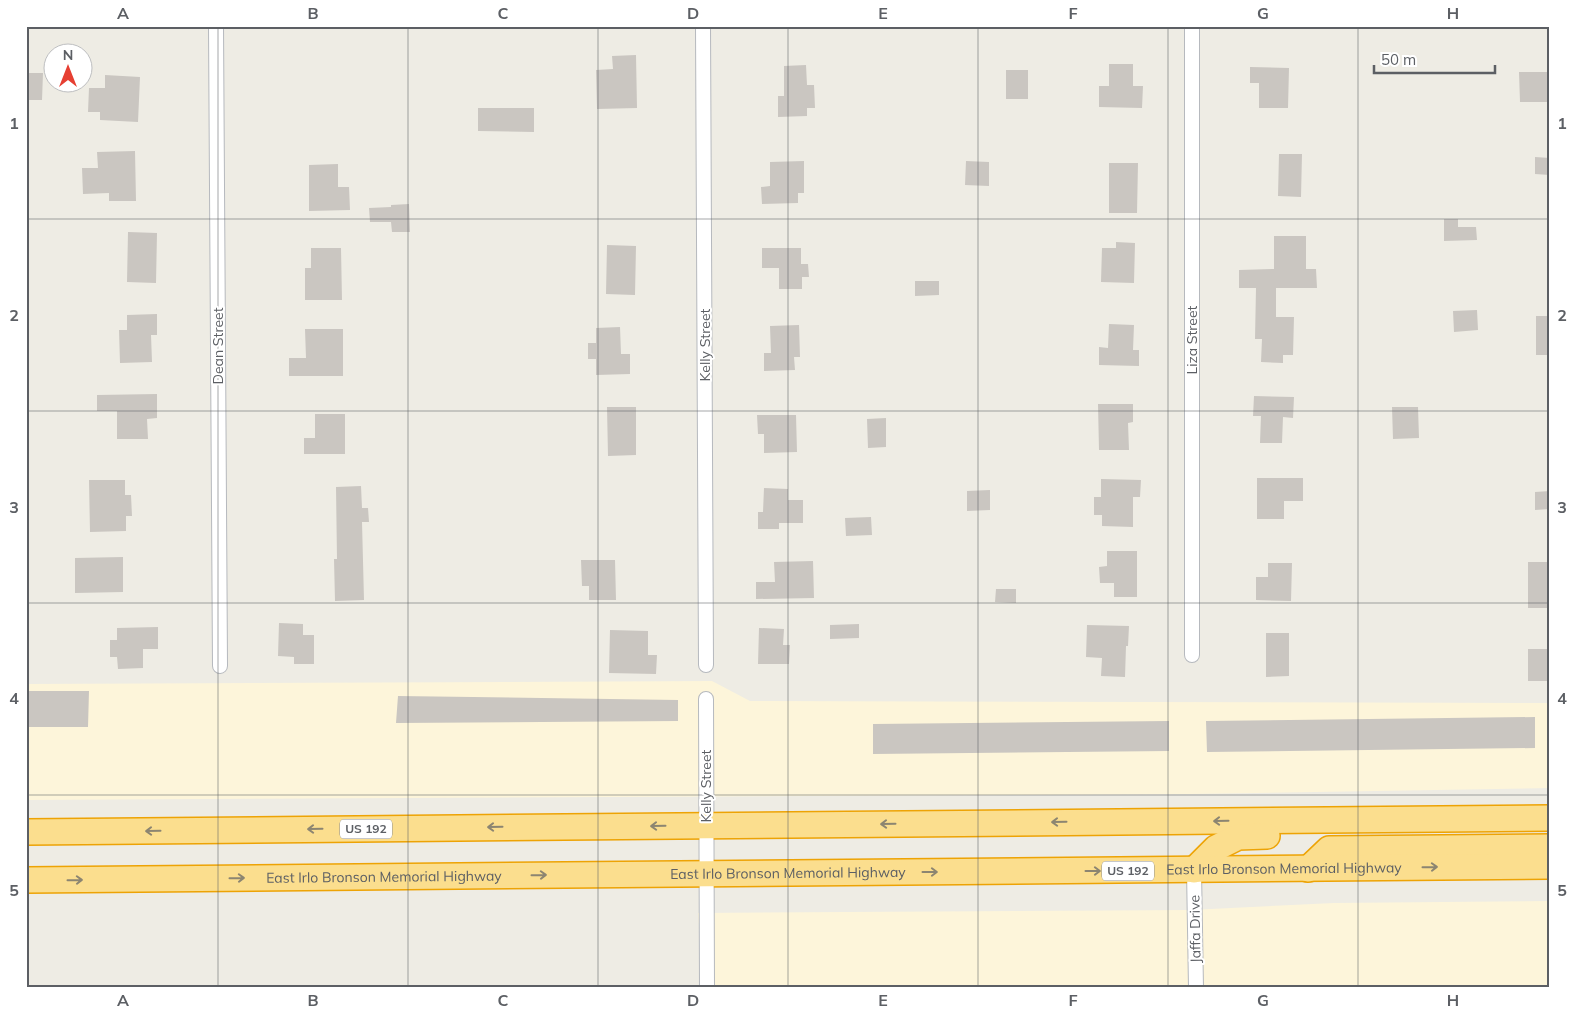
<svg xmlns="http://www.w3.org/2000/svg" width="1576" height="1014" font-family="Mulish,sans-serif">
	<style>
		.commercial { fill: #fdf5da }
		.building { fill: #cac6c1 }
		.lines { fill: none; stroke-linecap: round; stroke-linejoin: round }
		.street-casing { stroke: #b6b9be; stroke-width: 16 }
		.highway-casing { stroke: #eda305; stroke-width: 28 }
		.street { stroke: #fff; stroke-width: 14 }
		.highway { stroke: #fbde8e; stroke-width: 25 }
		.oneway { stroke: #8c8571 }
		.grid { fill: none; stroke: #5c5f64; stroke-width: 1; stroke-opacity: 0.55 }
		.labels { text-anchor: middle; stroke-width: 4; stroke-linejoin: round; paint-order: stroke }
		.shield { fill: #fff; stroke: #8d8f92; stroke-width: 1 }
		.shield-label { font-size: 12px; font-weight: bold; fill: #5c5f64 }
		.street-label { font-size: 14px; fill: #5c5f64; stroke: #fff }
		.neatline { fill: none; stroke: #5c5f64; stroke-width: 2 }
		.grid-label { font-size: 16px; text-anchor: middle; font-weight: bold; fill: #5c5f64 }
	</style>
	<rect width="100%" height="100%" fill="#eeece4"/>
	<path class="commercial" d="M 712,681 L 750,701 L 1550,703 L 1550,788 L 1190,794 L 26,800 L 26,684 Z
		M 1550,901 L 1550,988 L 704,988 L 698,913 L 1190,910 L 1334,903 Z"/>
	<path class="building" d="M 636,55 L 637,108 L 597,109 L 596,70 L 613,69 L 612,56 Z
		M 1109,64 L 1133,64 L 1133,86 L 1143,86 L 1142,108 L 1099,107 L 1099,86 L 1109,86 Z
		M 806,65 L 807,85 L 814,85 L 815,108 L 807,108 L 807,116 L 778,117 L 778,96 L 784,96 L 784,66 Z
		M 1250,67 L 1289,68 L 1288,108 L 1259,108 L 1259,83 L 1250,83 Z
		M 1006,70 L 1028,70 L 1028,99 L 1006,99 Z
		M 1519,72 L 1550,72 L 1550,102 L 1520,102 Z
		M 26,73 L 43,73 L 42,100 L 26,100 Z
		M 105,75 L 140,77 L 138,122 L 100,120 L 100,112 L 88,112 L 89,88 L 105,88 Z
		M 478,108 L 534,108 L 534,132 L 478,131 Z
		M 135,151 L 136,201 L 109,201 L 109,193 L 83,194 L 82,168 L 98,168 L 97,152 Z
		M 1279,154 L 1302,154 L 1301,197 L 1278,196 Z
		M 1535,157 L 1550,158 L 1550,175 L 1535,174 Z
		M 804,161 L 804,193 L 798,193 L 798,203 L 762,204 L 761,187 L 770,186 L 770,162 Z
		M 966,161 L 989,162 L 989,186 L 965,185 Z
		M 1109,163 L 1138,163 L 1137,213 L 1109,213 Z
		M 338,164 L 338,187 L 349,187 L 350,210 L 309,211 L 309,165 Z
		M 409,204 L 410,232 L 392,232 L 391,222 L 370,222 L 369,208 L 391,207 L 391,205 Z
		M 1444,219 L 1458,219 L 1458,227 L 1476,227 L 1477,240 L 1444,241 Z
		M 128,232 L 157,233 L 156,283 L 127,282 Z
		M 1274,236 L 1306,236 L 1306,269 L 1316,269 L 1317,288 L 1276,288 L 1276,317 L 1294,317 L 1293,355 L 1283,355 L 1283,363 L 1261,362 L 1262,339 L 1255,339 L 1256,288 L 1239,288 L 1239,270 L 1274,269 Z
		M 1116,242 L 1135,243 L 1134,283 L 1101,282 L 1102,248 L 1116,248 Z
		M 607,245 L 636,246 L 635,295 L 606,294 Z
		M 311,248 L 341,248 L 342,300 L 305,300 L 305,268 L 311,268 Z
		M 762,248 L 801,248 L 801,264 L 808,264 L 809,277 L 802,277 L 802,289 L 779,289 L 779,268 L 762,268 Z
		M 915,281 L 939,281 L 939,295 L 915,296 Z
		M 1477,310 L 1478,330 L 1454,332 L 1453,311 Z
		M 157,314 L 157,335 L 151,335 L 152,362 L 120,363 L 119,330 L 127,330 L 127,315 Z
		M 1536,316 L 1550,316 L 1550,355 L 1536,355 Z
		M 1109,324 L 1134,325 L 1133,350 L 1139,350 L 1139,366 L 1099,365 L 1099,347 L 1108,348 Z
		M 799,325 L 800,357 L 794,357 L 795,370 L 764,371 L 764,353 L 771,353 L 770,326 Z
		M 620,327 L 621,354 L 630,354 L 630,374 L 596,375 L 596,359 L 588,359 L 588,343 L 596,343 L 596,328 Z
		M 305,329 L 343,329 L 343,376 L 289,376 L 289,358 L 306,358 Z
		M 157,394 L 157,418 L 147,419 L 148,439 L 117,439 L 117,411 L 97,411 L 97,395 Z
		M 1254,396 L 1294,397 L 1293,418 L 1283,417 L 1282,443 L 1260,443 L 1261,416 L 1253,416 Z
		M 1098,404 L 1133,404 L 1133,422 L 1128,423 L 1129,450 L 1099,450 Z
		M 607,407 L 636,407 L 636,455 L 608,456 Z
		M 1392,407 L 1418,407 L 1419,438 L 1393,439 Z
		M 315,414 L 345,414 L 345,454 L 304,454 L 304,438 L 315,438 Z
		M 757,415 L 796,415 L 797,452 L 764,453 L 764,434 L 758,434 Z
		M 886,418 L 886,447 L 868,448 L 867,419 Z
		M 1257,478 L 1303,478 L 1303,501 L 1284,501 L 1284,519 L 1257,519 Z
		M 1101,479 L 1141,480 L 1140,497 L 1133,497 L 1133,527 L 1102,526 L 1102,515 L 1094,515 L 1094,497 L 1101,497 Z
		M 89,480 L 125,480 L 125,495 L 131,495 L 132,516 L 126,516 L 126,531 L 90,532 Z
		M 361,486 L 362,508 L 368,508 L 369,522 L 362,522 L 364,600 L 335,601 L 334,559 L 337,559 L 336,487 Z
		M 764,488 L 788,489 L 788,500 L 803,500 L 803,523 L 779,523 L 779,529 L 758,529 L 758,512 L 763,512 Z
		M 990,490 L 990,510 L 967,511 L 967,491 Z
		M 1550,491 L 1550,509 L 1535,510 L 1535,492 Z
		M 871,517 L 872,535 L 846,536 L 845,518 Z
		M 1107,551 L 1137,551 L 1137,597 L 1114,597 L 1114,583 L 1100,583 L 1099,567 L 1107,566 Z
		M 123,557 L 123,592 L 75,593 L 75,558 Z
		M 581,560 L 615,560 L 616,600 L 589,600 L 589,586 L 582,586 Z
		M 813,561 L 814,598 L 756,599 L 756,582 L 775,582 L 774,562 Z
		M 1528,562 L 1550,562 L 1550,608 L 1528,608 Z
		M 1268,563 L 1292,563 L 1291,601 L 1256,600 L 1256,577 L 1268,577 Z
		M 996,589 L 1016,589 L 1016,603 L 995,602 Z
		M 279,623 L 303,624 L 303,635 L 314,635 L 314,664 L 294,664 L 294,657 L 278,656 Z
		M 859,624 L 859,638 L 830,639 L 830,625 Z
		M 1087,625 L 1129,626 L 1128,646 L 1126,646 L 1125,677 L 1101,676 L 1102,658 L 1086,657 Z
		M 158,627 L 158,649 L 143,649 L 143,668 L 118,669 L 117,657 L 110,657 L 110,640 L 117,640 L 117,628 Z
		M 759,628 L 784,629 L 783,645 L 790,645 L 789,664 L 758,664 Z
		M 610,630 L 648,631 L 648,655 L 657,655 L 656,674 L 609,673 Z
		M 1266,633 L 1289,633 L 1289,676 L 1266,677 Z
		M 1528,649 L 1550,649 L 1550,681 L 1528,681 Z
		M 26,691 L 89,691 L 88,727 L 26,727 Z
		M 398,696 L 678,700 L 678,721 L 396,723 Z
		M 1535,717 L 1535,748 L 1207,752 L 1206,721 Z
		M 1169,721 L 1169,751 L 873,754 L 873,724 Z"/>
	<g class="lines">
		<defs>
			<path id="street" d="M 216,26 L 220,666
				M 703,26 L 706,665
				M 1192,26 L 1192,655
				M 706,699 L 707,988
				M 1194,870 L 1196,988"/>
			<g id="highway">
				<path d="M 26,832 L 1550,818"/>
				<path d="M 1308,869 L 1329,849 L 1550,847"/>
				<path d="M 1194,870 L 1216,848 L 1238,837 L 1267,836"/>
				<path id="s1" d="M 26,880 L 1550,866"/>
			</g>
		</defs>
		<use href="#street" class="street-casing"/>
		<use href="#highway" class="highway-casing"/>
		<use href="#street" class="street"/>
		<use href="#highway" class="highway"/>
	</g>
	<defs><path id="oneway-shaft" d="M-6 0H5M1.5-3L5.5 0L1.5 3" fill="none" stroke-width="1.6" stroke-linecap="round" stroke-linejoin="round" transform="scale(1.25)"/></defs>
	<g class="oneway">
		<use href="#oneway-shaft" transform="translate(1221 821) rotate(179)"/>
		<use href="#oneway-shaft" transform="translate(1059 822) rotate(179)"/>
		<use href="#oneway-shaft" transform="translate(888 824) rotate(179)"/>
		<use href="#oneway-shaft" transform="translate(658 826) rotate(179)"/>
		<use href="#oneway-shaft" transform="translate(495 827) rotate(179)"/>
		<use href="#oneway-shaft" transform="translate(315 829) rotate(179)"/>
		<use href="#oneway-shaft" transform="translate(153 831) rotate(179)"/>
		<use href="#oneway-shaft" transform="translate(1430 867) rotate(-1)"/>
		<use href="#oneway-shaft" transform="translate(1093 871)"/>
		<use href="#oneway-shaft" transform="translate(930 872)"/>
		<use href="#oneway-shaft" transform="translate(539 875) rotate(-1)"/>
		<use href="#oneway-shaft" transform="translate(237 878) rotate(-1)"/>
		<use href="#oneway-shaft" transform="translate(75 880) rotate(-1)"/>
	</g>
	<path class="grid" d="M 218,26 L 218,988M 408,26 L 408,988M 598,26 L 598,988M 788,26 L 788,988M 978,26 L 978,988M 1168,26 L 1168,988M 1358,26 L 1358,988M 26,219 L 1550,219M 26,411 L 1550,411M 26,603 L 1550,603M 26,795 L 1550,795"/>
	<g class="labels">
		<g class="shield">
			<rect x="340" y="819.5" width="52" height="19" rx="4"/>
			<rect x="1102" y="861.5" width="52" height="19" rx="4"/>
		</g>
		<g class="shield-label">
			<text x="366" y="833">US 192</text>
			<text x="1128" y="875">US 192</text>
		</g>
		<g class="street-label">
			<text transform="translate(1192 340) rotate(-90)" y="5">Liza Street</text>
			<text transform="translate(705 345) rotate(-90)" y="5">Kelly Street</text>
			<text transform="translate(218 346) rotate(-90)" y="5">Dean Street</text>
			<text transform="translate(706 786) rotate(-90)" y="5">Kelly Street</text>
			<text dy="5" stroke="none"><textPath href="#s1" startOffset="1258">East Irlo Bronson Memorial Highway</textPath></text>
			<text dy="5" stroke="none"><textPath href="#s1" startOffset="762">East Irlo Bronson Memorial Highway</textPath></text>
			<text dy="5" stroke="none"><textPath href="#s1" startOffset="358">East Irlo Bronson Memorial Highway</textPath></text>
			<text transform="translate(1195 929) rotate(-91)" y="5">Jaffa Drive</text>
		</g>
	</g>
	<rect width="1576" height="1014" fill="none" stroke="#ffffff" stroke-width="55"/>
	<g transform="translate(68 68)"><circle r="24" fill="#ffffff" stroke="#bebfc1"/>
	<path d="M0-4L9 19L0 12L-9 19Z" fill="#e63f32"/>
	<text y="-8" font-size="14" font-weight="bold" text-anchor="middle" fill="#5c5f64">N</text>
	</g>
	<path d="M1374 65v8h121v-8" fill="none" stroke="#5c5f64" stroke-width="2.5"/>
	<text x="1381" y="65" font-size="15" fill="#5c5f64" stroke="#ffffff" stroke-width="4" paint-order="stroke">50 m</text>
	<rect x="28" y="28" width="1520" height="958" class="neatline"/>
	<g class="grid-label">
		<text x="123" y="19">A</text>
		<text x="313" y="19">B</text>
		<text x="503" y="19">C</text>
		<text x="693" y="19">D</text>
		<text x="883" y="19">E</text>
		<text x="1073" y="19">F</text>
		<text x="1263" y="19">G</text>
		<text x="1453" y="19">H</text>
		<text x="14" y="129">1</text>
		<text x="1562" y="129">1</text>
		<text x="14" y="321">2</text>
		<text x="1562" y="321">2</text>
		<text x="14" y="513">3</text>
		<text x="1562" y="513">3</text>
		<text x="14" y="704">4</text>
		<text x="1562" y="704">4</text>
		<text x="14" y="896">5</text>
		<text x="1562" y="896">5</text>
		<text x="123" y="1006">A</text>
		<text x="313" y="1006">B</text>
		<text x="503" y="1006">C</text>
		<text x="693" y="1006">D</text>
		<text x="883" y="1006">E</text>
		<text x="1073" y="1006">F</text>
		<text x="1263" y="1006">G</text>
		<text x="1453" y="1006">H</text>
	</g>
</svg>
